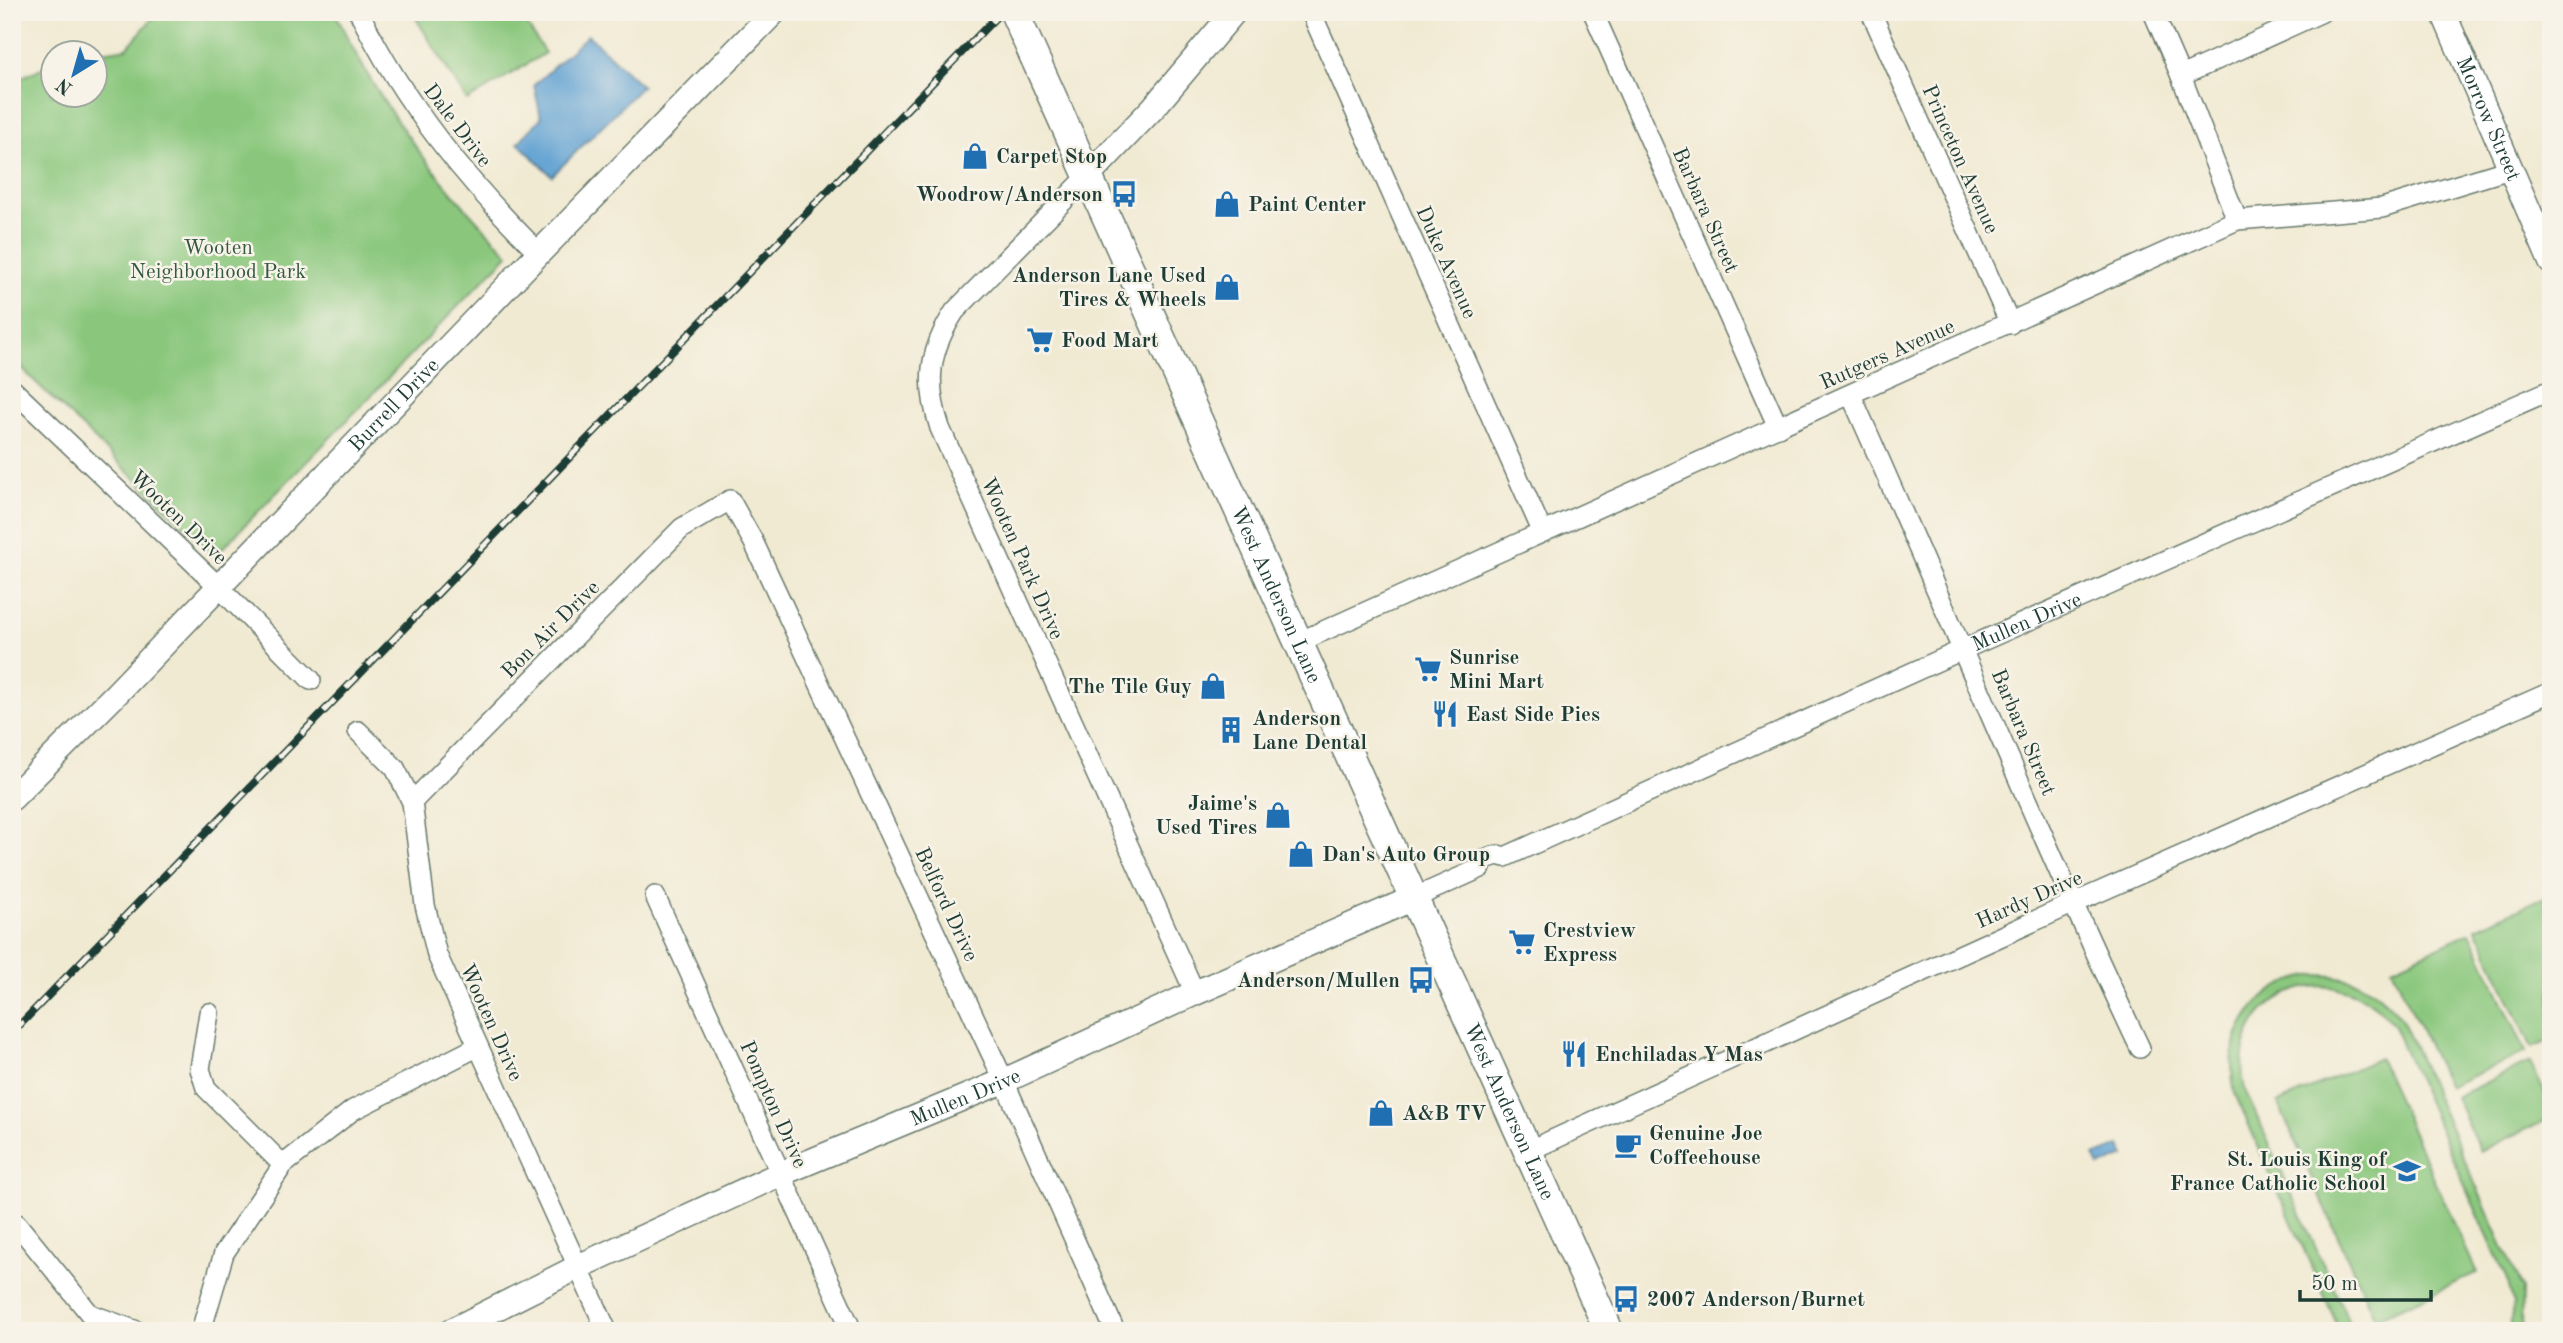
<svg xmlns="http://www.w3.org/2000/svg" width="2563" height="1343" font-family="'Old Standard TT',serif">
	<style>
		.green { fill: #8ac77d; stroke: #548258; stroke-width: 2 }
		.water { fill: #5fa0d2; stroke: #3f6e83; stroke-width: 2 }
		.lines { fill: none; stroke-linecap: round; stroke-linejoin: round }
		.minor-casing { stroke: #687a6c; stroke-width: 22 }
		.tertiary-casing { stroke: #687a6c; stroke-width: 27 }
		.secondary-casing { stroke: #687a6c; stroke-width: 31 }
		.minor { stroke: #fff; stroke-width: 19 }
		.tertiary { stroke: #fff; stroke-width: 24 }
		.secondary { stroke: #fff; stroke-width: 28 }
		.rail-casing { stroke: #1f3d34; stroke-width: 8 }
		.rail { stroke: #f7f3e8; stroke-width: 5; stroke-dasharray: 16; stroke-linecap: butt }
		.labels { text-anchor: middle; stroke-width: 5; stroke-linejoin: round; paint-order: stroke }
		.street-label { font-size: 21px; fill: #1f3d34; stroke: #f7f3e8 }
		.poi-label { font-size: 21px; font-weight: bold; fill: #1f3d34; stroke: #f7f3e8; text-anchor: start }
		.park-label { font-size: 21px; fill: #345943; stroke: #f7f3e8 }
	</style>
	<rect width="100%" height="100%" fill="#f7f3e8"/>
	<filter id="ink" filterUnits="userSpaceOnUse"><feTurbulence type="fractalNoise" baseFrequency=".0143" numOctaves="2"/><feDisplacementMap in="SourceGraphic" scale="14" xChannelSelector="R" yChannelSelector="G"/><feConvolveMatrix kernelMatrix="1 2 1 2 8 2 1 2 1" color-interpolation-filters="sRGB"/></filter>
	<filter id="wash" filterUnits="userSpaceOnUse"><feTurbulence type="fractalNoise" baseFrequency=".00686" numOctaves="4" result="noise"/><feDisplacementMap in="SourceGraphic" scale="28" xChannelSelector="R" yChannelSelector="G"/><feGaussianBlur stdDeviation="1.57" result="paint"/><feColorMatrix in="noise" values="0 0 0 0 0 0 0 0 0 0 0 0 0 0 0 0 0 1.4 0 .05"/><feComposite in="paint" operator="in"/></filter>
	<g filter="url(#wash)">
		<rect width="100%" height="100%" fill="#f1ead3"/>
		<path class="green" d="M 158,12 L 335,12 C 377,104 438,183 509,254 L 215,556 L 12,359 L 12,82 L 52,63 L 52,94 L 94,94 L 95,53 L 127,48 Z
			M 412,12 L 519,12 L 545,53 L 467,101 Z
			M 2551,894 L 2551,1040 L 2532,1048 L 2476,928 Z
			M 2470,932 L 2526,1052 L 2448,1087 L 2392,968 Z
			M 2317,975 C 2354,975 2383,991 2403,1022 L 2522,1289 L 2521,1331 L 2510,1331 L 2513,1303 L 2508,1282 L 2393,1024 C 2332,948 2224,996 2245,1090 L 2353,1331 L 2340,1331 L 2235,1094 C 2221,1035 2257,981 2317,975 Z
			M 2379,1058 L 2477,1273 L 2375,1319 L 2278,1103 Z
			M 2530,1062 L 2551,1106 L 2551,1118 L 2480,1151 L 2455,1097 Z"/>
		<path class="water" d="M 588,35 L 642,86 L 552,176 L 518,143 L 541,118 L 534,85 Z
			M 2120,1146 L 2125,1156 L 2099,1167 L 2094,1156 Z"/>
	</g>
	<g filter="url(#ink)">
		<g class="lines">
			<defs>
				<g id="minor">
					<path d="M 359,12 C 403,103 467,181 539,253"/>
					<path d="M 1311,12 L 1542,531"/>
					<path d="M 1593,12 L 1778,427"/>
					<path d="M 1871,12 L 2010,324"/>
					<path d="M 2153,12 L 2181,76 L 2237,220"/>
					<path d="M 2181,76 L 2322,12"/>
					<path d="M 1089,175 L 955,311 C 929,351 925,382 940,428 L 1195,993"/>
					<path d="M 12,389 L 218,586 L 311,680"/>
					<path d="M 1851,395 C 1948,612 2038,833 2140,1048"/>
					<path d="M 1299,642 L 2237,220 L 2382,208 L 2510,169"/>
					<path d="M 358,731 L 395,768 L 412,802 L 425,905 L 437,955 L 607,1331"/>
					<path d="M 412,802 L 682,528 L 730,500 L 753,541 L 1004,1081 L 1115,1331"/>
					<path d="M 655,896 L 852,1331"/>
					<path id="s1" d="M 1414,898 L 1481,868 L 1483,860 L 1497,855 L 1505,857 L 1964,649 L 2551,390"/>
					<path d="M 209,1013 L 200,1069 L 206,1088 L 283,1165"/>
					<path d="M 1528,1151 L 2072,904 L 2551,692"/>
					<path d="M 17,1224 L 90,1314 L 137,1331"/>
					<path d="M 201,1331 L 224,1253 L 283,1165 L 353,1110 L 477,1047"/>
				</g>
				<g id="tertiary">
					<path id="s2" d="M 2443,12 L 2551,262"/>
					<path d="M 1089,175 L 1154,107 L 1234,12"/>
					<path id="s3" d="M 12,798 L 117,693 L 539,253 L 774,12"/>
					<path id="s4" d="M 451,1331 L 578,1267 L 780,1174 L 1004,1081 L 1195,993 L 1414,898"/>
				</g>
				<g id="secondary">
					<path id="s5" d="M 1014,12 L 1609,1331"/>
				</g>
			</defs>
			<use href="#minor" class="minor-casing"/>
			<use href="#tertiary" class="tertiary-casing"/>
			<use href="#secondary" class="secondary-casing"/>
			<use href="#minor" class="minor"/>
			<use href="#tertiary" class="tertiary"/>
			<use href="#secondary" class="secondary"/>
			<defs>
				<path id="rail" d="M 12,1033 L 1001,12"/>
			</defs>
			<use href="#rail" class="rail-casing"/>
			<use href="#rail" class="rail"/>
		</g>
	</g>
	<defs>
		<symbol id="shop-bare" viewBox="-9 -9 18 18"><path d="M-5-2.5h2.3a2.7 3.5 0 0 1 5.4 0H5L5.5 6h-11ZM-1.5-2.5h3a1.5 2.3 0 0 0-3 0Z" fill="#1f6fb2" stroke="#f7f3e8" stroke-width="2.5" paint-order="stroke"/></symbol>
		<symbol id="bus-bare" viewBox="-9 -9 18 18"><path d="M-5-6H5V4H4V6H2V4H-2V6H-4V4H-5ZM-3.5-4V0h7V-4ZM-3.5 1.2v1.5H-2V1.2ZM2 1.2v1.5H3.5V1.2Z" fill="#1f6fb2" stroke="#f7f3e8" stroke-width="2.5" paint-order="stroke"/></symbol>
		<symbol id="supermarket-bare" viewBox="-9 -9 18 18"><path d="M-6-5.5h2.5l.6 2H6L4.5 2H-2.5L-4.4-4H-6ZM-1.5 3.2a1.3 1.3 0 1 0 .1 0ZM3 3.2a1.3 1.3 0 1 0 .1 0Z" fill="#1f6fb2" stroke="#f7f3e8" stroke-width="2.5" paint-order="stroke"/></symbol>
		<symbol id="restaurant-bare" viewBox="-9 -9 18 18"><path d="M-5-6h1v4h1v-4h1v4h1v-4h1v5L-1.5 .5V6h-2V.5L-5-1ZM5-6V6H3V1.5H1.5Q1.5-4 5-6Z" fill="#1f6fb2" stroke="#f7f3e8" stroke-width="2.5" paint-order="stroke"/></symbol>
		<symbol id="building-bare" viewBox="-9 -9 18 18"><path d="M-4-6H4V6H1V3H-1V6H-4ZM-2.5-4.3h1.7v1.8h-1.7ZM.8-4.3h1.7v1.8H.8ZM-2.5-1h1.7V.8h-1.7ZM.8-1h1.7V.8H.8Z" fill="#1f6fb2" stroke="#f7f3e8" stroke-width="2.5" paint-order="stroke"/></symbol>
		<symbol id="cafe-bare" viewBox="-9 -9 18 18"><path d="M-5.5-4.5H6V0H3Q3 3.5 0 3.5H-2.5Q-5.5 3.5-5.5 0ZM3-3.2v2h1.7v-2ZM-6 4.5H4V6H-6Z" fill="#1f6fb2" stroke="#f7f3e8" stroke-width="2.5" paint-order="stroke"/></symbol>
		<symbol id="school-bare" viewBox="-9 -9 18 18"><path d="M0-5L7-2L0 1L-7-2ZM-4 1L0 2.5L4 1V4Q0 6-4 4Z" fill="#1f6fb2" stroke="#f7f3e8" stroke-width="2.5" paint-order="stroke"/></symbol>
	</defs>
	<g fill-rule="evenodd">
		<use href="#shop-bare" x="956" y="137" width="38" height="38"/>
		<use href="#bus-bare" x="1105" y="175" width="38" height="38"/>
		<use href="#shop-bare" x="1208" y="185" width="38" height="38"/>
		<use href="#shop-bare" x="1208" y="268" width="38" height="38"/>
		<use href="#supermarket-bare" x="1021" y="321" width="38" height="38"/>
		<use href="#supermarket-bare" x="1409" y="650" width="38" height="38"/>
		<use href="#shop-bare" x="1194" y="667" width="38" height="38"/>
		<use href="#restaurant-bare" x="1426" y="695" width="38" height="38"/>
		<use href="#building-bare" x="1212" y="711" width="38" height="38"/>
		<use href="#shop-bare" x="1259" y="796" width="38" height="38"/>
		<use href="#shop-bare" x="1282" y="835" width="38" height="38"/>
		<use href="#supermarket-bare" x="1503" y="923" width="38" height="38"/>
		<use href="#bus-bare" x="1402" y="961" width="38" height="38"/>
		<use href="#restaurant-bare" x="1555" y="1035" width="38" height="38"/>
		<use href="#shop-bare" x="1362" y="1094" width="38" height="38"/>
		<use href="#cafe-bare" x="1609" y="1126" width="38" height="38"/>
		<use href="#school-bare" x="2388" y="1152" width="38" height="38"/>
		<use href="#bus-bare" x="1607" y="1280" width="38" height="38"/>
	</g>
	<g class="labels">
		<g class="street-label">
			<text dy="7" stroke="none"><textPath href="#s2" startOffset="116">Morrow Street</textPath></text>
			<text transform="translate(458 125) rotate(53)" y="7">Dale Drive</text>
			<text transform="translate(1961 159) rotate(66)" y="7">Princeton Avenue</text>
			<text transform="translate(1706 210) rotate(66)" y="7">Barbara Street</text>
			<text transform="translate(1447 262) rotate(66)" y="7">Duke Avenue</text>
			<text transform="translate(1887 354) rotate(-24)" y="7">Rutgers Avenue</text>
			<text dy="7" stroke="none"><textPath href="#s3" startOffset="548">Burrell Drive</textPath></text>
			<text transform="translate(179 517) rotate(44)" y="7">Wooten Drive</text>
			<text transform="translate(1023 558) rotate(66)" y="7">Wooten Park Drive</text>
			<text dy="7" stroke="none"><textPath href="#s5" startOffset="639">West Anderson Lane</textPath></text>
			<text dy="7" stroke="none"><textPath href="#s1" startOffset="677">Mullen Drive</textPath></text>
			<text transform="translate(550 629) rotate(-45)" y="7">Bon Air Drive</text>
			<text transform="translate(2024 732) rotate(67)" y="7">Barbara Street</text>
			<text transform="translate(2029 899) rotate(-24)" y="7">Hardy Drive</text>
			<text transform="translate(947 904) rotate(65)" y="7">Belford Drive</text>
			<text transform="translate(492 1022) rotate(66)" y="7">Wooten Drive</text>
			<text dy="7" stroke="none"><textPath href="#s4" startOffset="565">Mullen Drive</textPath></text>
			<text transform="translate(774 1104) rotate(66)" y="7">Pompton Drive</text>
			<text dy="7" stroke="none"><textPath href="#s5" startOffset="1206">West Anderson Lane</textPath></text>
		</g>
		<g class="poi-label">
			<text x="996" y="163">Carpet Stop</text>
			<text x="1103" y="201" text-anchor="end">Woodrow/Anderson</text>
			<text x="1248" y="211">Paint Center</text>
			<text x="1206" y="282" text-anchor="end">Anderson Lane Used<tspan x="1206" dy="24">Tires &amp; Wheels</tspan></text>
			<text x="1061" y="347">Food Mart</text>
			<text x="1449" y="664">Sunrise<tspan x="1449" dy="24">Mini Mart</tspan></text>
			<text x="1192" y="693" text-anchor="end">The Tile Guy</text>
			<text x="1466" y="721">East Side Pies</text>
			<text x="1252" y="725">Anderson<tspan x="1252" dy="24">Lane Dental</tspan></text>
			<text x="1257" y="810" text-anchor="end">Jaime's<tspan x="1257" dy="24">Used Tires</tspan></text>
			<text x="1322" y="861">Dan's Auto Group</text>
			<text x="1543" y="937">Crestview<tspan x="1543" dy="24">Express</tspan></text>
			<text x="1400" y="987" text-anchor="end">Anderson/Mullen</text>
			<text x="1595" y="1061">Enchiladas Y Mas</text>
			<text x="1402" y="1120">A&amp;B TV</text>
			<text x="1649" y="1140">Genuine Joe<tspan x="1649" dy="24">Coffeehouse</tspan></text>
			<text x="2386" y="1166" text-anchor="end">St. Louis King of<tspan x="2386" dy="24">France Catholic School</tspan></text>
			<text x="1647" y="1306">2007 Anderson/Burnet</text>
		</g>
		<g class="park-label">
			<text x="218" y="254">Wooten<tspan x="218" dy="24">Neighborhood Park</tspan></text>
		</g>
	</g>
	<rect width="2563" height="1343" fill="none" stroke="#f7f3e8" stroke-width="42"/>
	<g transform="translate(74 74) rotate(217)"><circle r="33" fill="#f7f3e8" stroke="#a1aaa0" stroke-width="2"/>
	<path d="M0-5L12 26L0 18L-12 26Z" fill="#1f6fb2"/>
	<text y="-10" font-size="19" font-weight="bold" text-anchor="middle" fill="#1f3d34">N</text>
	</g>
	<path d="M2300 1290v10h131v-10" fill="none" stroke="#1f3d34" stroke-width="3.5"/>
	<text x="2311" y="1290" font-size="21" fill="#1f3d34" stroke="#f7f3e8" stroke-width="5" paint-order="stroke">50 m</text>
</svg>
